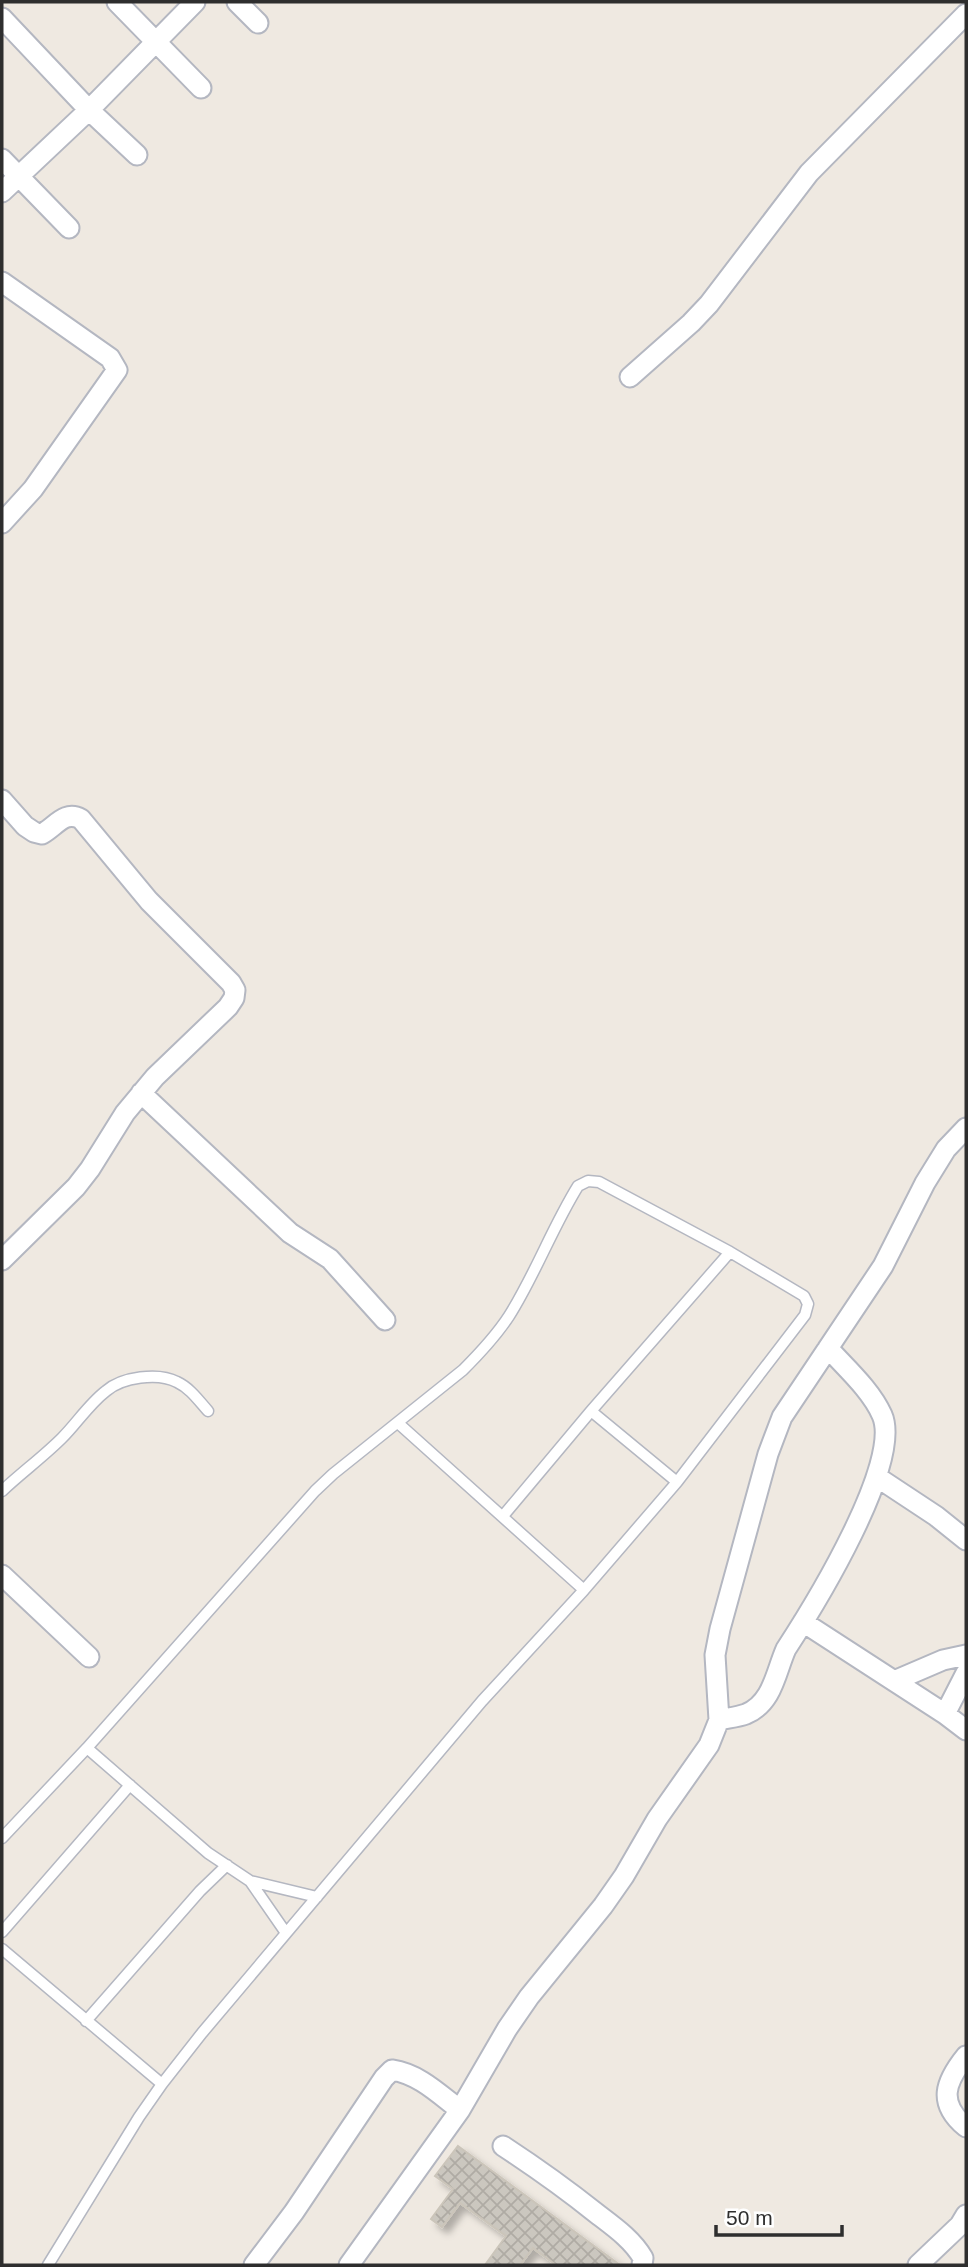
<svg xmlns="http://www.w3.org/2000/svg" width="968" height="2267" font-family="Helvetica,sans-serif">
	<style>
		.building { fill: url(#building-cross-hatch); stroke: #cbc5ba; stroke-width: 2; filter: url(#shadow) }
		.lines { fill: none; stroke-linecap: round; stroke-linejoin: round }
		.service-casing { stroke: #b4b7c1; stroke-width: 13 }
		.minor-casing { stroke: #b4b7c1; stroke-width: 23 }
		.service { stroke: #fff; stroke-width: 10 }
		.minor { stroke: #fff; stroke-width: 19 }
	</style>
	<defs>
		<pattern id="building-cross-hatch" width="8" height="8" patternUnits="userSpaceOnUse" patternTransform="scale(1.75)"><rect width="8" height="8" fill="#cbc7bf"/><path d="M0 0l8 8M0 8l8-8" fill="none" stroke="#afaba4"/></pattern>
		<filter id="shadow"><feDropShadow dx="6" dy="6" stdDeviation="3.5" flood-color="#0004"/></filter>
	</defs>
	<rect width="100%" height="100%" fill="#efe9e1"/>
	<path class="building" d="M 458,2146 L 620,2265 L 556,2265 L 533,2248 L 520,2265 L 485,2265 L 506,2236 L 460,2203 L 442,2227 L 431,2219 L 453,2189 L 435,2176 Z"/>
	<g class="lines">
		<defs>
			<path id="service" d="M 591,1411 L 677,1482
				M 398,1423 L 584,1590
				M 2,1491 C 21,1473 43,1457 62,1438 C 77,1423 89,1404 106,1391 C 122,1377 158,1372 177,1382 C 190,1388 199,1401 208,1411
				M 503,1516 L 591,1411 L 730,1252
				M 87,1748 L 208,1853 L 250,1881 L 317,1897
				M 2,1838 L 87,1748 L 315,1491 L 333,1474 L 463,1370 C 480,1353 496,1336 509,1316 C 535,1275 552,1228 578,1186 L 588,1181 L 599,1182 L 730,1252 L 804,1296 L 808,1304 L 805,1315 L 677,1482 L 584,1590 L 482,1701 L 202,2033 L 162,2084 L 139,2117 L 48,2265
				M 250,1881 L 286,1933
				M 2,1932 L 130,1785
				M 2,1949 L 162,2084
				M 86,2021 L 200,1891 L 227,1865"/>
			<path id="minor" d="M 117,2 L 201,88
				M 237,2 L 258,23
				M 2,18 L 89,110 L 137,155
				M 2,159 L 69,228
				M 2,192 L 89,110 L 195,2
				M 2,282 L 110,358 L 117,370 L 33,489 L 2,523
				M 630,377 L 691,323 L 709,304 L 809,173 L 966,14
				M 2,800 L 25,826 L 34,832 L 42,834 C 56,826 65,810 81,819 L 149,901 L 231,983 L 235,990 L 234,998 L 228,1007 L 155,1077 L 125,1113 L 90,1169 L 76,1187 L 2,1260
				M 141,1093 L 290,1233 L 330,1259 L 385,1320
				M 877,1477 L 936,1516 L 966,1540
				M 2,1575 L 89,1657
				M 803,1622 L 945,1714 L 966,1730
				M 894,1681 L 943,1660 L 966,1655
				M 945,1714 L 966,1673
				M 719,1720 C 728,1718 738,1717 746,1714 C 773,1703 776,1671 786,1649 C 814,1606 903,1462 882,1415 C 871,1390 846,1368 828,1348
				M 966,2056 C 945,2082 937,2103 966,2127
				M 503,2146 C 535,2167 566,2189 596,2213 C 613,2226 632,2239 643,2258 L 642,2265
				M 254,2265 L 294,2212 L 384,2078 L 392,2070 C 419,2074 439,2094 460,2110
				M 349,2265 L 460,2110 L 507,2029 L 529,1997 L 603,1906 L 624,1876 L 657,1819 L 709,1745 L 719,1720 L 715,1655 L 720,1629 L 768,1454 L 782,1417 L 883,1266 L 925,1183 L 946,1149 L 966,1128
				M 918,2265 L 960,2225 L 966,2215"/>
		</defs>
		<use href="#service" class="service-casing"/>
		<use href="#minor" class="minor-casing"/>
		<use href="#service" class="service"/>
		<use href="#minor" class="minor"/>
	</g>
	<rect width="968" height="2267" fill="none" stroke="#2e2e2e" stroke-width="7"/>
	<path d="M716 2225v10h126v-10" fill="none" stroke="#2e2e2e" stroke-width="3.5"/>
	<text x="726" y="2225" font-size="21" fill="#2e2e2e" stroke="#ffffff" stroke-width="5" paint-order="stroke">50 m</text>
</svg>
